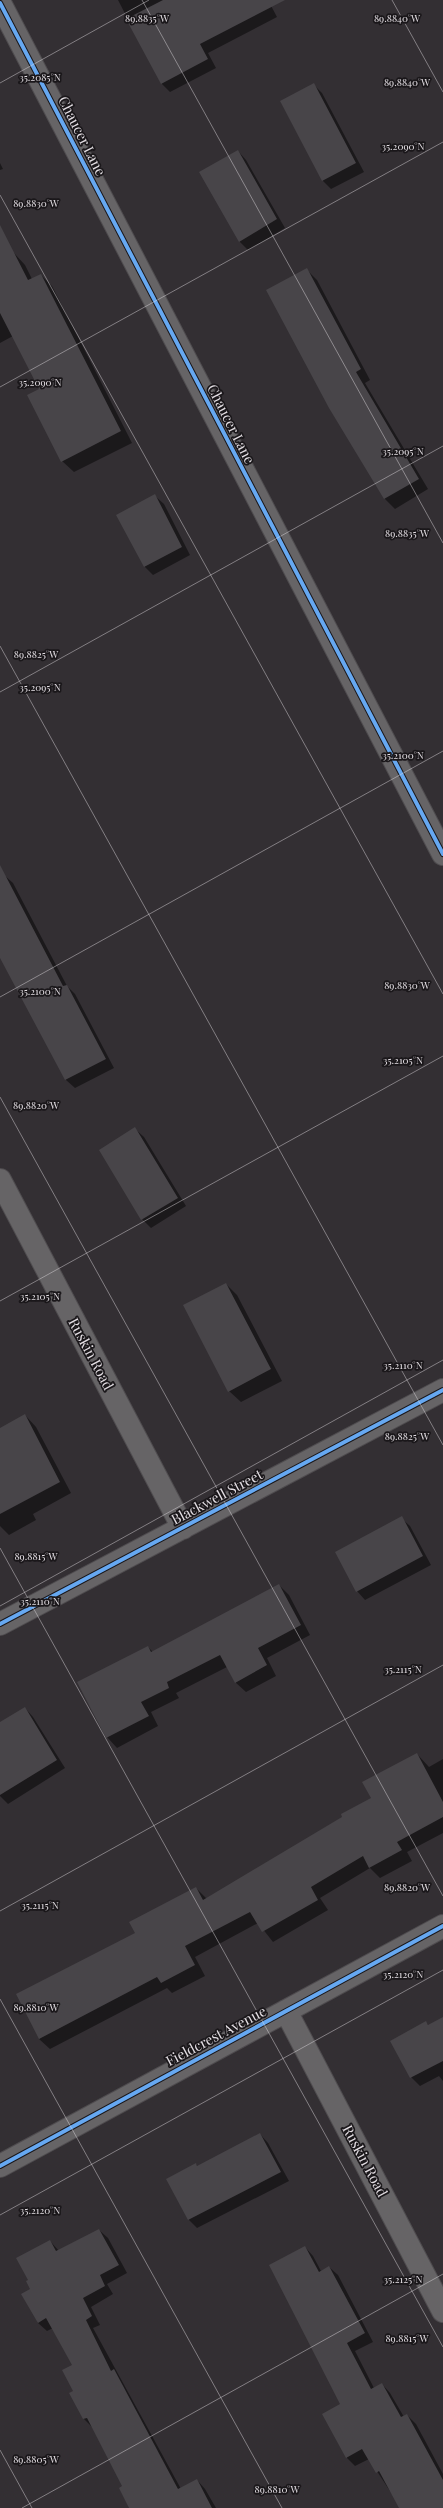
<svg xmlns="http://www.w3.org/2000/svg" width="443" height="2508" font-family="'Playfair Display',serif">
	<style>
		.shadow { fill: #0007 }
		.building { fill: #484549 }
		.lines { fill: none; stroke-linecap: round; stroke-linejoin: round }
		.street-casing { stroke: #4f4c4f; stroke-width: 24 }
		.street { stroke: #666466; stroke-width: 22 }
		.cycleway-casing { stroke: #1a171a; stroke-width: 6 }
		.cycleway { stroke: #66a8f1; stroke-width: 4 }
		.ticks { fill: none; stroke: #e4dfe4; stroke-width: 1; stroke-opacity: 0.45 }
		.labels { text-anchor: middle; stroke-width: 3.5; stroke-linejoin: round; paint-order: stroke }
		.street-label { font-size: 14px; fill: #e4dfe4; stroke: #1a171a }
		.ticks-label { font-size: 10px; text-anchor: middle; fill: #e4dfe4; stroke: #1a171a; stroke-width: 3.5; stroke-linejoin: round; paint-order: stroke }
	</style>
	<rect width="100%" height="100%" fill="#332f33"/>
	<path class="shadow" d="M 118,0 L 268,0 L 277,17 L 208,53 L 216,68 L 170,92 L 161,83 Z
		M 313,84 L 322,93 L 364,172 L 331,189 L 323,181 L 281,102 Z
		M 238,151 L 246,160 L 285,228 L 248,250 L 239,241 Z
		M 0,163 L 3,169 L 0,170 Z
		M 14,253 L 25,265 L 32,279 L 41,275 L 52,286 L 132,443 L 74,472 L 62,461 L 41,390 L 13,336 L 0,343 L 0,261 Z
		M 307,270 L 317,280 L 370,380 L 365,383 L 428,489 L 395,509 L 385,499 L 330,407 Z
		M 155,496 L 164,504 L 190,555 L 153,575 L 144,566 Z
		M 4,875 L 13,883 L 67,986 L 75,994 L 114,1068 L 75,1088 L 66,1080 L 0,955 L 0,877 Z
		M 135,1129 L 144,1137 L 186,1206 L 151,1228 L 142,1219 Z
		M 226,1284 L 237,1295 L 282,1381 L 241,1402 L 229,1391 Z
		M 25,1415 L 36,1427 L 71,1493 L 33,1514 L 36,1520 L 9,1535 L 0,1526 L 0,1429 Z
		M 401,1518 L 410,1526 L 431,1565 L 365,1600 L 357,1591 Z
		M 279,1585 L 289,1595 L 310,1635 L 267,1658 L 276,1676 L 246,1692 L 235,1682 L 227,1667 L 176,1693 L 179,1698 L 151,1712 L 158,1726 L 117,1748 L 107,1737 L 148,1647 L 153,1652 Z
		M 25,1708 L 33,1717 L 65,1768 L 8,1804 L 0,1796 L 0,1723 Z
		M 417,1754 L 429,1767 L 443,1759 L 443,1833 L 407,1852 L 412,1861 L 380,1878 L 370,1868 L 320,1898 L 328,1910 L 273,1942 L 258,1923 L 195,1957 L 205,1976 L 172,1993 L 167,1988 L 50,2049 L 39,2039 L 136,1934 L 196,1888 L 207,1899 L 344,1818 L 372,1799 Z
		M 443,2018 L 443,2081 L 439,2076 L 420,2086 L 411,2077 L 391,2041 L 426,2022 L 429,2026 Z
		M 260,2134 L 268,2143 L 289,2181 L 197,2228 L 189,2220 L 167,2179 L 196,2164 L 198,2167 Z
		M 99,2230 L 108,2238 L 127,2273 L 107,2284 L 113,2294 L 91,2307 L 100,2325 L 93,2328 L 181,2489 L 197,2480 L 205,2489 L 216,2508 L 129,2508 L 124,2487 L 92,2427 L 84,2419 L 74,2391 L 73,2365 L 53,2328 L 47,2331 L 38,2323 L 31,2289 L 50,2241 L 59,2251 Z
		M 305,2247 L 313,2256 L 321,2271 L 329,2267 L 338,2275 L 373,2342 L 355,2351 L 374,2388 L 382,2384 L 390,2393 L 404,2417 L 407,2415 L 416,2424 L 443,2474 L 443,2508 L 401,2508 L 369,2459 L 355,2466 L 347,2458 L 342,2404 Z"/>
	<path class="building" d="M 163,0 L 285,0 L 200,44 L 208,59 L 161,84 L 126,19 Z
		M 314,83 L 356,163 L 322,181 L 280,101 Z
		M 238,150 L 277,219 L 239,242 L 199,172 Z
		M 0,225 L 28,280 L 41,274 L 121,431 L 61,462 L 27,395 L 39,389 L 0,313 Z
		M 307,268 L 361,369 L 356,372 L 419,479 L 384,499 L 329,408 L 266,290 Z
		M 155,494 L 182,547 L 144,567 L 116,515 Z
		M 0,865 L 63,986 L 67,985 L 106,1059 L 65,1080 L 0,958 Z
		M 135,1127 L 178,1198 L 141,1220 L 99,1150 Z
		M 226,1283 L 271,1369 L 228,1392 L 183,1305 Z
		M 25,1414 L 60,1482 L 0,1514 L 0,1428 Z
		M 402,1516 L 423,1556 L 356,1592 L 335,1552 Z
		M 279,1584 L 301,1625 L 258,1648 L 267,1665 L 235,1683 L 220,1655 L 167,1682 L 169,1688 L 141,1702 L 149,1716 L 106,1738 L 77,1682 L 148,1646 L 151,1652 Z
		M 25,1707 L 57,1760 L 0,1795 L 0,1722 Z
		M 417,1753 L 443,1802 L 443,1817 L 397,1842 L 402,1850 L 369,1868 L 363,1856 L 311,1887 L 318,1900 L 262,1932 L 250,1912 L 185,1946 L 195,1965 L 161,1983 L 157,1977 L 39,2039 L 16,1994 L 135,1933 L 129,1922 L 196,1887 L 203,1900 L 342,1817 L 341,1814 L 371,1798 L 362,1782 Z
		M 443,2017 L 443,2061 L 410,2078 L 390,2041 L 426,2021 L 428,2025 Z
		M 260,2133 L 281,2172 L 188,2220 L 166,2179 L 196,2163 L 197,2166 Z
		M 99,2229 L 119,2265 L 100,2275 L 105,2286 L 83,2298 L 92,2316 L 86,2320 L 111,2371 L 114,2369 L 178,2489 L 197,2479 L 212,2508 L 129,2508 L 119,2488 L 122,2486 L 87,2418 L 83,2419 L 69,2393 L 73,2391 L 62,2370 L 72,2365 L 46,2318 L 38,2323 L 21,2294 L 30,2289 L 26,2281 L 28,2280 L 16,2258 L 50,2240 L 56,2251 Z
		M 305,2246 L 319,2272 L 329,2266 L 365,2333 L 347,2343 L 371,2389 L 382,2383 L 401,2417 L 407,2414 L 443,2480 L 443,2508 L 399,2508 L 379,2471 L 376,2473 L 362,2449 L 346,2458 L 322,2414 L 340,2404 L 269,2265 Z"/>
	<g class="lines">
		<defs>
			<path id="street" d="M 0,3 L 443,854
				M 0,1180 L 183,1528
				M 0,1624 L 443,1390
				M 286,2011 L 443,2311
				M 0,2166 L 443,1926"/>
		</defs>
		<use href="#street" class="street-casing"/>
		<use href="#street" class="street"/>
		<defs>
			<path id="cycleway" d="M 0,3 L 443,854
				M 0,1624 L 443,1390
				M 0,2166 L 443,1926"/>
		</defs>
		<use href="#cycleway" class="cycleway-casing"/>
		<use href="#cycleway" class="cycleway"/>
	</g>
	<path class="ticks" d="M 142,0 L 443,543M 392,0 L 443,92M 0,83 L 149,0M 0,195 L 443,994M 0,387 L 443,142M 0,646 L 443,1445M 0,692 L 443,446M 0,997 L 443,751M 0,1097 L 443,1896M 0,1301 L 443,1056M 0,1548 L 443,2347M 0,1606 L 443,1360M 0,1911 L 443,1665M 0,1999 L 282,2508M 0,2215 L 443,1970M 0,2450 L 32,2508M 22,2508 L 443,2274"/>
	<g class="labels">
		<g class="street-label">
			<text transform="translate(82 136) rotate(63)" y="5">Chaucer Lane</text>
			<text transform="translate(231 424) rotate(63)" y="5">Chaucer Lane</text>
			<text transform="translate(91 1354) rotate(62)" y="5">Ruskin Road</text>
			<text transform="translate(217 1497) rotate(-28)" y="5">Blackwell Street</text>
			<text transform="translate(216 2036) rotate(-28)" y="5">Fieldcrest Avenue</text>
			<text transform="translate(365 2161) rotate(62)" y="5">Ruskin Road</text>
		</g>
	</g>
	<g class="ticks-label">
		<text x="147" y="22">89.8835°W</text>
		<text x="397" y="22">89.8840°W</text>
		<text x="40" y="81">35.2085°N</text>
		<text x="407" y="86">89.8840°W</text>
		<text x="403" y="150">35.2090°N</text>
		<text x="36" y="207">89.8830°W</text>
		<text x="40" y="386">35.2090°N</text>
		<text x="403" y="455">35.2095°N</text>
		<text x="407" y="537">89.8835°W</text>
		<text x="36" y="658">89.8825°W</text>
		<text x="40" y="691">35.2095°N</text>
		<text x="403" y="759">35.2100°N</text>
		<text x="407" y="989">89.8830°W</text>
		<text x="40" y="995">35.2100°N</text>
		<text x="403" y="1064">35.2105°N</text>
		<text x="36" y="1109">89.8820°W</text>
		<text x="40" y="1300">35.2105°N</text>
		<text x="403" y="1369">35.2110°N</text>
		<text x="407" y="1440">89.8825°W</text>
		<text x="36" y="1560">89.8815°W</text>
		<text x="40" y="1605">35.2110°N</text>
		<text x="403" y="1673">35.2115°N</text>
		<text x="407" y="1891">89.8820°W</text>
		<text x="40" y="1909">35.2115°N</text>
		<text x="403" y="1978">35.2120°N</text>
		<text x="36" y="2011">89.8810°W</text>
		<text x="40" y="2214">35.2120°N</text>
		<text x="403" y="2283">35.2125°N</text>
		<text x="407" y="2342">89.8815°W</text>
		<text x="36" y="2463">89.8805°W</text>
		<text x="277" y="2493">89.8810°W</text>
	</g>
</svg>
